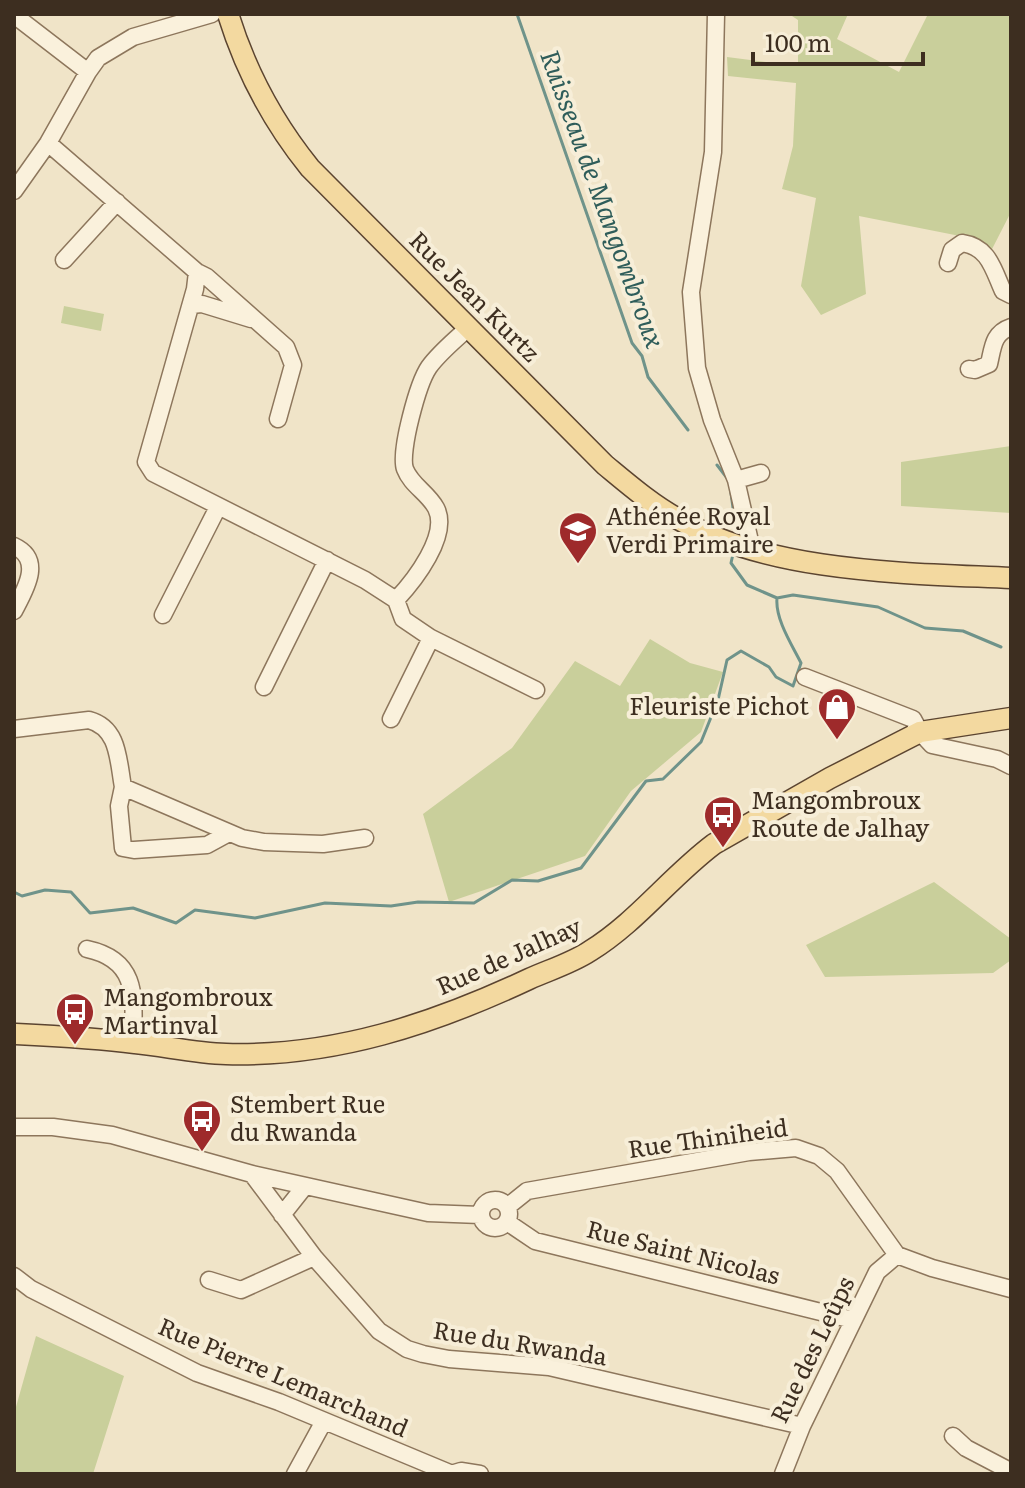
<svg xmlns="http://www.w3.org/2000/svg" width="1025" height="1488" font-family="Literata,serif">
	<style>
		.green { fill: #c9cf9b }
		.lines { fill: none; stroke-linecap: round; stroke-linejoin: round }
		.stream { stroke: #6f938a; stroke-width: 3 }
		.minor-casing { stroke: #8d765c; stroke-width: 19 }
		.major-casing { stroke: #5b4430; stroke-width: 23 }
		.minor { stroke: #faf1dc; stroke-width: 16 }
		.major { stroke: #f3d9a0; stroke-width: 20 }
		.labels { text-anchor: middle; stroke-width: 8; stroke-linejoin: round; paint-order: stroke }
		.street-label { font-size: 24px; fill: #3d2e20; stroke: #f7eed8 }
		.poi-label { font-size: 24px; fill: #3d2e20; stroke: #f7eed8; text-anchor: start }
		.water-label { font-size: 26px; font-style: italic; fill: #2f5d5a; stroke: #f7eed8 }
	</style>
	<rect width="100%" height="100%" fill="#f0e4c8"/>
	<path class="green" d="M 789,14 L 848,14 L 837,39 L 899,72 L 928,14 L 1011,14 L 1011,212 L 990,253 L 970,238 L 859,216 L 866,294 L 821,315 L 801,286 L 816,198 L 782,189 L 793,146 L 796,83 L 728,76 L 727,57 L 798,66 L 798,20 Z
		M 64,306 L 104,314 L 101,331 L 61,323 Z
		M 1011,446 L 1011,513 L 901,506 L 901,462 Z
		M 650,639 L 690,663 L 723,672 L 701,732 L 631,791 L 585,856 L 449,902 L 423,814 L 512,748 L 575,661 L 620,686 Z
		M 934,882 L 1011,939 L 1011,960 L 993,973 L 825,977 L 806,945 Z
		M 36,1336 L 124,1376 L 93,1474 L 14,1474 L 14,1414 Z"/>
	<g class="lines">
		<path class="stream" d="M 517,14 L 632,343 L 642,356 L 648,377 L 688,430
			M 717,465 L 727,478
			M 731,493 L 737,537
			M 733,554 L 731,563 L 747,585 L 777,598 L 793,595 L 878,607 L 925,628 L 963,631 L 1001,647
			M 14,892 L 22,896 L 45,890 L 71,892 L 90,913 L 133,908 L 176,923 L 195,910 L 255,918 L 325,903 L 391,906 L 418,902 L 474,903 L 512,880 L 538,881 L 581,868 L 646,781 L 663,779 L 701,742 L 718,700 L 727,660 L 741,651 L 769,667 L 776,677 L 793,686 L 801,663 C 792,645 775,619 777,598"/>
		<defs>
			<path id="minor" d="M 716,14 L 713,152 L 691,292 L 697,368 L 712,420 L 736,480 L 752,550
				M 14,15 L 88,72
				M 48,143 L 197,272 L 195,289 L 146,462 L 153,473 L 365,580 L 396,600 C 414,581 450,535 436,508 C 428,493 411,485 405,469 C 399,452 418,383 429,367 C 439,353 455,340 468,328
				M 14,191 L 48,143 L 88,72 L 98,58 L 133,37 L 212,14
				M 64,260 L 117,202
				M 948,263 L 952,250 L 962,243 C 989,247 993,269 1003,291 L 1011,295
				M 197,272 L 207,277 L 286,347 L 293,365 L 278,419
				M 191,305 L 202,304 L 251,319
				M 969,369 L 975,370 L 989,364 C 993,347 993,333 1011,327
				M 736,480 L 761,473
				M 14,546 C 44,560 25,590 14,611
				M 396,600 L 403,619 L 431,638 L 536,690
				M 163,615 L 218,507
				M 805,677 L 913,719 L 920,732 L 932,745 L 997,759 L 1011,766
				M 264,687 L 327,560
				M 391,719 L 431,638
				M 14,729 L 89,720 C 119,728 118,760 123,787 L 242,838 L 264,842 L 323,844 L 365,838
				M 123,787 L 119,806 L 123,848 L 134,850 L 207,845 L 229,833
				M 87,949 C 139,960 134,998 133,1043
				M 14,1127 L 53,1127 L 112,1135 L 252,1174 L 428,1213 L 480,1215
				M 252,1174 L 314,1257
				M481 1214a14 14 0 1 1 28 0a14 14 0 1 1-28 0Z
				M 507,1207 L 527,1191 L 749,1152 L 796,1148 L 819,1156 L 837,1171 L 897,1255 L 932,1268 L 1011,1289
				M 282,1215 L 305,1186
				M 507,1222 L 535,1241 L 853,1320
				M 14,1276 L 31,1289 L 197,1373 L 279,1402 L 452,1474
				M 209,1280 L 241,1290 L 314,1257 L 379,1331 L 407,1349 L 423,1354 L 449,1359 L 549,1367 L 802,1426
				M 953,1436 L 966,1448 L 1008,1470
				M 295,1474 L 324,1421
				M 451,1474 L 461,1471 L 480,1474
				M 783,1474 L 802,1426 L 877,1272 L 897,1255"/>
			<path id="major" d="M 228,14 C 246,72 272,121 310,168 L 605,465 C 628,484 651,504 678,519 C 770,573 906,573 1011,578
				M 14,1034 C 54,1036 95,1038 135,1043 C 165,1046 195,1053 226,1054 C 334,1057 433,1024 529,979 C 549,970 572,963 590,951 C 637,922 670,877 714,844 L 830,778 L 920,732 L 1011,718"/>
		</defs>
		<use href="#minor" class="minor-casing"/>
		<use href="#major" class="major-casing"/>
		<use href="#minor" class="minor"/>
		<use href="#major" class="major"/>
	</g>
	<defs>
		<symbol id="school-pin" viewBox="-11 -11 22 30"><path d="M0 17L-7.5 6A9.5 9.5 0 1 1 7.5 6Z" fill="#9e2a2b" stroke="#f7eed8"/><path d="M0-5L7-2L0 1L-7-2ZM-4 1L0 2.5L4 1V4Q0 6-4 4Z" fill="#fff"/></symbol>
		<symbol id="shop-pin" viewBox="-11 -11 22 30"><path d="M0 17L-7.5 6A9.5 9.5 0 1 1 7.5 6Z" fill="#9e2a2b" stroke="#f7eed8"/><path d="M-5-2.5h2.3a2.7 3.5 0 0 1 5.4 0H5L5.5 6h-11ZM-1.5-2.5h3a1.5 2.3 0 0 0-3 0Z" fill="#fff"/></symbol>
		<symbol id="bus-pin" viewBox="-11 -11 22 30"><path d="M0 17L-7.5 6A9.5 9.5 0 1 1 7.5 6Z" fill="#9e2a2b" stroke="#f7eed8"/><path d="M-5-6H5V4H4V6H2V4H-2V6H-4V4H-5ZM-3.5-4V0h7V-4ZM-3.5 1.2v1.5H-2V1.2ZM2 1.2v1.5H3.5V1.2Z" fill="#fff"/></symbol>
	</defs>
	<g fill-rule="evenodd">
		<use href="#school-pin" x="556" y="509" width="44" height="60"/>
		<use href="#shop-pin" x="815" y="685" width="44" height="60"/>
		<use href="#bus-pin" x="701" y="793" width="44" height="60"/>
		<use href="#bus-pin" x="53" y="990" width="44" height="60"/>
		<use href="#bus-pin" x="180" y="1097" width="44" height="60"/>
	</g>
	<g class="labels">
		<g class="street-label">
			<text transform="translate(474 297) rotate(45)" y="8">Rue Jean Kurtz</text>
			<text transform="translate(509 957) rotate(-24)" y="8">Rue de Jalhay</text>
			<text transform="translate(708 1139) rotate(-8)" y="8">Rue Thiniheid</text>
			<text transform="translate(683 1253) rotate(14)" y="8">Rue Saint Nicolas</text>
			<text transform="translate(520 1344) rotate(9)" y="8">Rue du Rwanda</text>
			<text transform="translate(813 1350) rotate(-64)" y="8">Rue des Leûps</text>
			<text transform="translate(283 1378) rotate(23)" y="8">Rue Pierre Lemarchand</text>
		</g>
		<g class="poi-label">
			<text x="606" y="525">Athénée Royal<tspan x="606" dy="28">Verdi Primaire</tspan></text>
			<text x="809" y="715" text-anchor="end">Fleuriste Pichot</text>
			<text x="751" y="809">Mangombroux<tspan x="751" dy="28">Route de Jalhay</tspan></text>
			<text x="103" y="1006">Mangombroux<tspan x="103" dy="28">Martinval</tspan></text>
			<text x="230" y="1113">Stembert Rue<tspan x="230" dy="28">du Rwanda</tspan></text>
		</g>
		<g class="water-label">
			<text transform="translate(602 199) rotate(70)" y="9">Ruisseau de Mangombroux</text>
		</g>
	</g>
	<rect width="1025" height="1488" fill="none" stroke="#3d2e20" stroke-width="32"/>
	<path d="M753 52v12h170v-12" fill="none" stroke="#3d2e20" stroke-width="4"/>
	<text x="765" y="52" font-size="24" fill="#3d2e20" stroke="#f7eed8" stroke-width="6" paint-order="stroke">100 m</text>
</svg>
